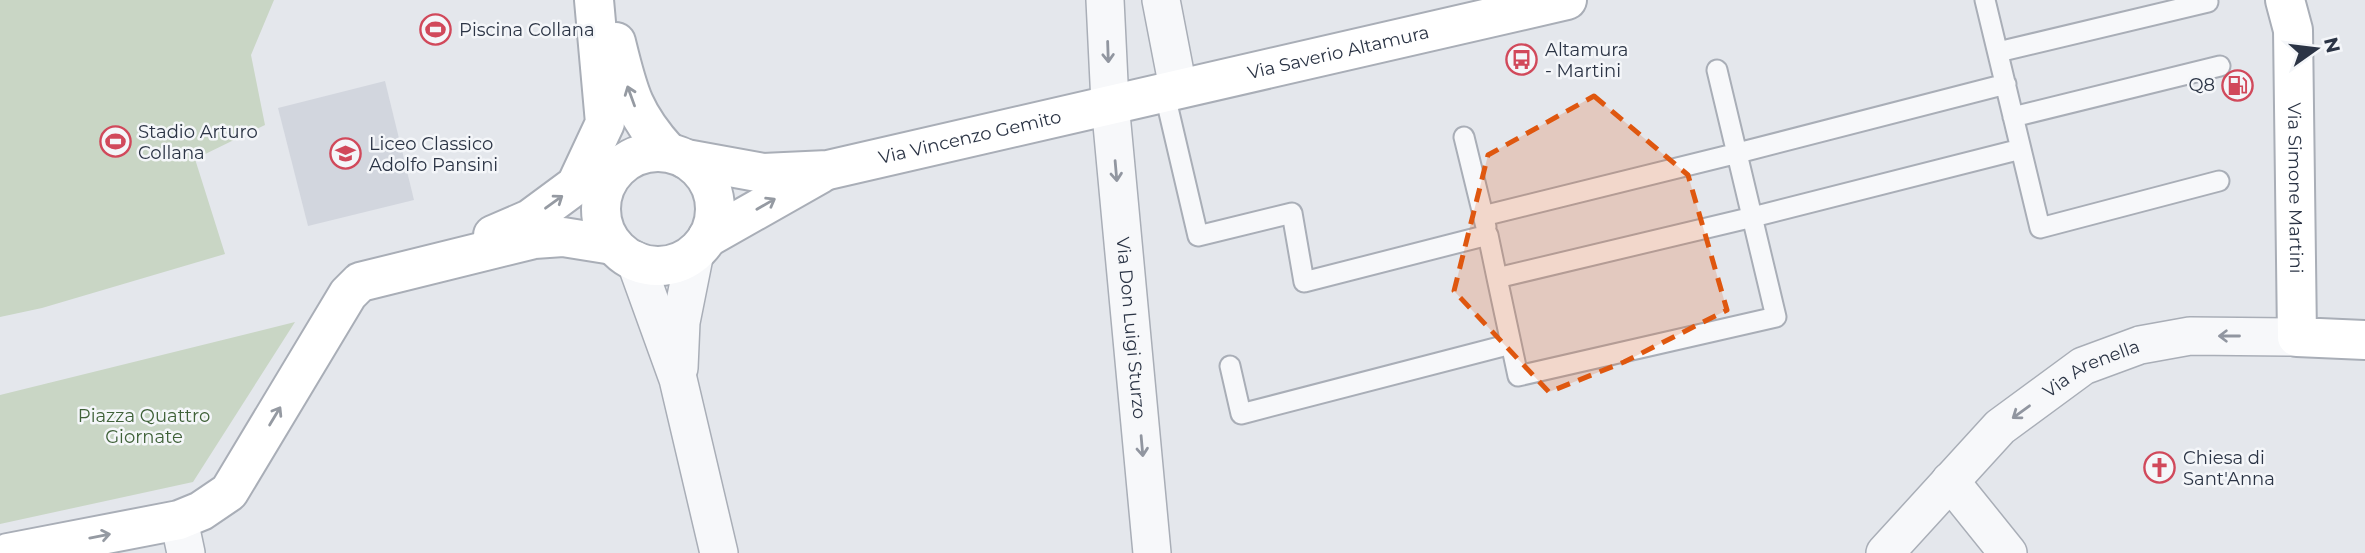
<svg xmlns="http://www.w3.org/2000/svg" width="2365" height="553" font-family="Montserrat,sans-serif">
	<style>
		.built { fill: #d2d6de }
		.green { fill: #c9d6c5 }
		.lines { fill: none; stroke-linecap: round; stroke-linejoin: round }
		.lane-casing { stroke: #a9aeb7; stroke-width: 23 }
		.street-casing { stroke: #a9aeb7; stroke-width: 40 }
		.secondary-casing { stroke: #a9aeb7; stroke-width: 42 }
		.lane { stroke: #f7f8fa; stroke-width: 19 }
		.street { stroke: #f7f8fa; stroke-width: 37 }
		.secondary { stroke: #fff; stroke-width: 38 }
		.oneway { stroke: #9196a0 }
		.oneway2 { stroke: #959aa2 }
		.marked { fill: #df570f; fill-opacity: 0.2; stroke: #df570f; stroke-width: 5; stroke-dasharray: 14 9; stroke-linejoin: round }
		.labels { text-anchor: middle; stroke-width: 5; stroke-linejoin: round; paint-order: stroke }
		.poi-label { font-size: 18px; fill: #2b3445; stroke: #f4f6f9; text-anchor: start }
		.street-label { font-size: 18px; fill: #2b3445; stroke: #f4f6f9 }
		.park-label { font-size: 18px; fill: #3f6138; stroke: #f4f6f9 }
	</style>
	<rect width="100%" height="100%" fill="#e4e7ec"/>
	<path class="built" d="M 385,81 L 414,200 L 308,226 L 278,108 Z"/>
	<path class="green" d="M 0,0 L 274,0 L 251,55 L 265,125 L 195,159 L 225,254 L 42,308 L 0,317 Z
		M 295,322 L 193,482 L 0,524 L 0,395 Z"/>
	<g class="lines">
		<defs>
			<path id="lane" d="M 1985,0 L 2040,228 L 2219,181
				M 1998,52 L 2208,2
				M 1164,91 L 1198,236 L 1292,213 L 1304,282 L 1488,235 L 1497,278 L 1753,217 L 2021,149
				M 2013,117 L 2220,66
				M 1464,137 L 1486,227
				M 1483,216 L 1738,153 L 2006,84
				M 1497,278 L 1518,376 L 1776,317 L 1717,70
				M 1230,366 L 1241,414 L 1511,344"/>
			<g id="street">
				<path id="s1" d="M 1105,0 L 1110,103 L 1152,553"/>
				<path d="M 1161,0 L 1178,88"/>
				<path d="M 635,260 L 678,379 L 719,553"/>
				<path d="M 679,368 L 681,322 L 695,252"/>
				<path d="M 1950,481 L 2008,553"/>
				<path d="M 179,520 L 186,553"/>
				<path id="s2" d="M 1885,553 L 2000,427 L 2083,366 L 2140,345 L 2190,336 L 2297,337"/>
			</g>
			<g id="secondary">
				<path id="s3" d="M 2285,0 L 2293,30 L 2297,337 L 2365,340"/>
				<path d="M 616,42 C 628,91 633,114 668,152"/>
				<circle cx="658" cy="209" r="57"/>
				<path id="s4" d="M 686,159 L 763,173 L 828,170 L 1567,0"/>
				<path d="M 493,235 L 530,219 L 576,185 L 605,123 L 594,0"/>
				<path d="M 707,238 L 820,174"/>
				<path d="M 8,553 L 179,520 L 201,511 L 229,492 L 348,294 L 360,282 L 534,239 L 563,237 L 613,245"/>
			</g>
		</defs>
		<use href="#lane" class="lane-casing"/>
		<use href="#street" class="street-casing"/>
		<use href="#secondary" class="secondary-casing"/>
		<use href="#lane" class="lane"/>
		<use href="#street" class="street"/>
		<use href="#secondary" class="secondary"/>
	</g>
	<defs><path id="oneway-shaft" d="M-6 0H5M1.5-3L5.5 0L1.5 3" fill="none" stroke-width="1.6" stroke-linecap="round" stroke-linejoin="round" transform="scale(1.75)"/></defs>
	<g class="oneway">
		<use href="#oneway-shaft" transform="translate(1108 52) rotate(88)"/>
		<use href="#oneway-shaft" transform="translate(1116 171) rotate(85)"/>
		<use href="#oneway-shaft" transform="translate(2229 336) rotate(-180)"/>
		<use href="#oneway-shaft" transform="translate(2021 412) rotate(144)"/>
		<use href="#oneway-shaft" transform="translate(1142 446) rotate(85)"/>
	</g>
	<g class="oneway2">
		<use href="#oneway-shaft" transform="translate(631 96) rotate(-110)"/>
		<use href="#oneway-shaft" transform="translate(554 202) rotate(-36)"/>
		<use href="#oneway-shaft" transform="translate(766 204) rotate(-30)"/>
		<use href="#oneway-shaft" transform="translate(275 416) rotate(-59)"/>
		<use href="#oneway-shaft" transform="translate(100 536) rotate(-11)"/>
	</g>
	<path class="marked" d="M 1594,96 L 1688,175 L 1727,310 L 1624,362 L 1549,392 L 1454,291 L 1488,155 Z"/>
	<defs>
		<symbol id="stadium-ring" viewBox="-11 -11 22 22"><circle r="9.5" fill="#f4f6f9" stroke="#d1495b" stroke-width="1.5"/><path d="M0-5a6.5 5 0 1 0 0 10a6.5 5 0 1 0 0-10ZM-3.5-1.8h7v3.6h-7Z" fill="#d1495b"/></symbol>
		<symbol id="bus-ring" viewBox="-11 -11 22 22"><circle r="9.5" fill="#f4f6f9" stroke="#d1495b" stroke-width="1.5"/><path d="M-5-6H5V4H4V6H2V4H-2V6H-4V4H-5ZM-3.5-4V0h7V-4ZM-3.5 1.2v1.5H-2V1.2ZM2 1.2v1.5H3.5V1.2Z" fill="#d1495b"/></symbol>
		<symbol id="fuel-ring" viewBox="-11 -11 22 22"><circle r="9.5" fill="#f4f6f9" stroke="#d1495b" stroke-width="1.5"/><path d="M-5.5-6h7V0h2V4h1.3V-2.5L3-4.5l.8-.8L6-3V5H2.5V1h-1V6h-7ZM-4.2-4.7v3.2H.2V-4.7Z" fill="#d1495b"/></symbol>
		<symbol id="school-ring" viewBox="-11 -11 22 22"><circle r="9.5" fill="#f4f6f9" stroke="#d1495b" stroke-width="1.5"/><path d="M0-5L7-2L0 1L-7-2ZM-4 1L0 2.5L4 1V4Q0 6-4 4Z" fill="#d1495b"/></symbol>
		<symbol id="church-ring" viewBox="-11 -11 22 22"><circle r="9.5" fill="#f4f6f9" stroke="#d1495b" stroke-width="1.5"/><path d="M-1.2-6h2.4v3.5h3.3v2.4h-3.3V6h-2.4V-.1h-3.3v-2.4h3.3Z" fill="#d1495b"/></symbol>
	</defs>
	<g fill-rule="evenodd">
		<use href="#stadium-ring" x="418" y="12" width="35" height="35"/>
		<use href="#bus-ring" x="1504" y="42" width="35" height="35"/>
		<use href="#fuel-ring" x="2220" y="68" width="35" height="35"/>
		<use href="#stadium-ring" x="98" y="124" width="35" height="35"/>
		<use href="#school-ring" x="328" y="136" width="35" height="35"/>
		<use href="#church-ring" x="2142" y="450" width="35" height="35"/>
	</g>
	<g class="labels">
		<g class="poi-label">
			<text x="459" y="36">Piscina Collana</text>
			<text x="1545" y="56">Altamura<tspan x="1545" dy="21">- Martini</tspan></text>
			<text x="2215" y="91" text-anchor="end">Q8</text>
			<text x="138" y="138">Stadio Arturo<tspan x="138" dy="21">Collana</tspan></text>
			<text x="369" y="150">Liceo Classico<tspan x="369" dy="21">Adolfo Pansini</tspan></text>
			<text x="2183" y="464">Chiesa di<tspan x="2183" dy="21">Sant'Anna</tspan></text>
		</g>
		<g class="street-label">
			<text dy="6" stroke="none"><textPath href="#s4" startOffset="667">Via Saverio Altamura</textPath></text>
			<text dy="6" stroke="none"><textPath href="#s4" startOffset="289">Via Vincenzo Gemito</textPath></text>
			<text dy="6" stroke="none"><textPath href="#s3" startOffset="189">Via Simone Martini</textPath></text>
			<text dy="6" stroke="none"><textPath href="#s1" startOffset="329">Via Don Luigi Sturzo</textPath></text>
			<text dy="6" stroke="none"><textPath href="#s2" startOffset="280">Via Arenella</textPath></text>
		</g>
		<g class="park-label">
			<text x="144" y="422">Piazza Quattro<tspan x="144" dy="21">Giornate</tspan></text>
		</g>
	</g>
	<g transform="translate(2316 49) rotate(76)" stroke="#f4f6f9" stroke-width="5" paint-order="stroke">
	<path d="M0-5L12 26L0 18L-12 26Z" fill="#2b3445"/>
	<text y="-10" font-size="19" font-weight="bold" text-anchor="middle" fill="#2b3445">N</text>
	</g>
</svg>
